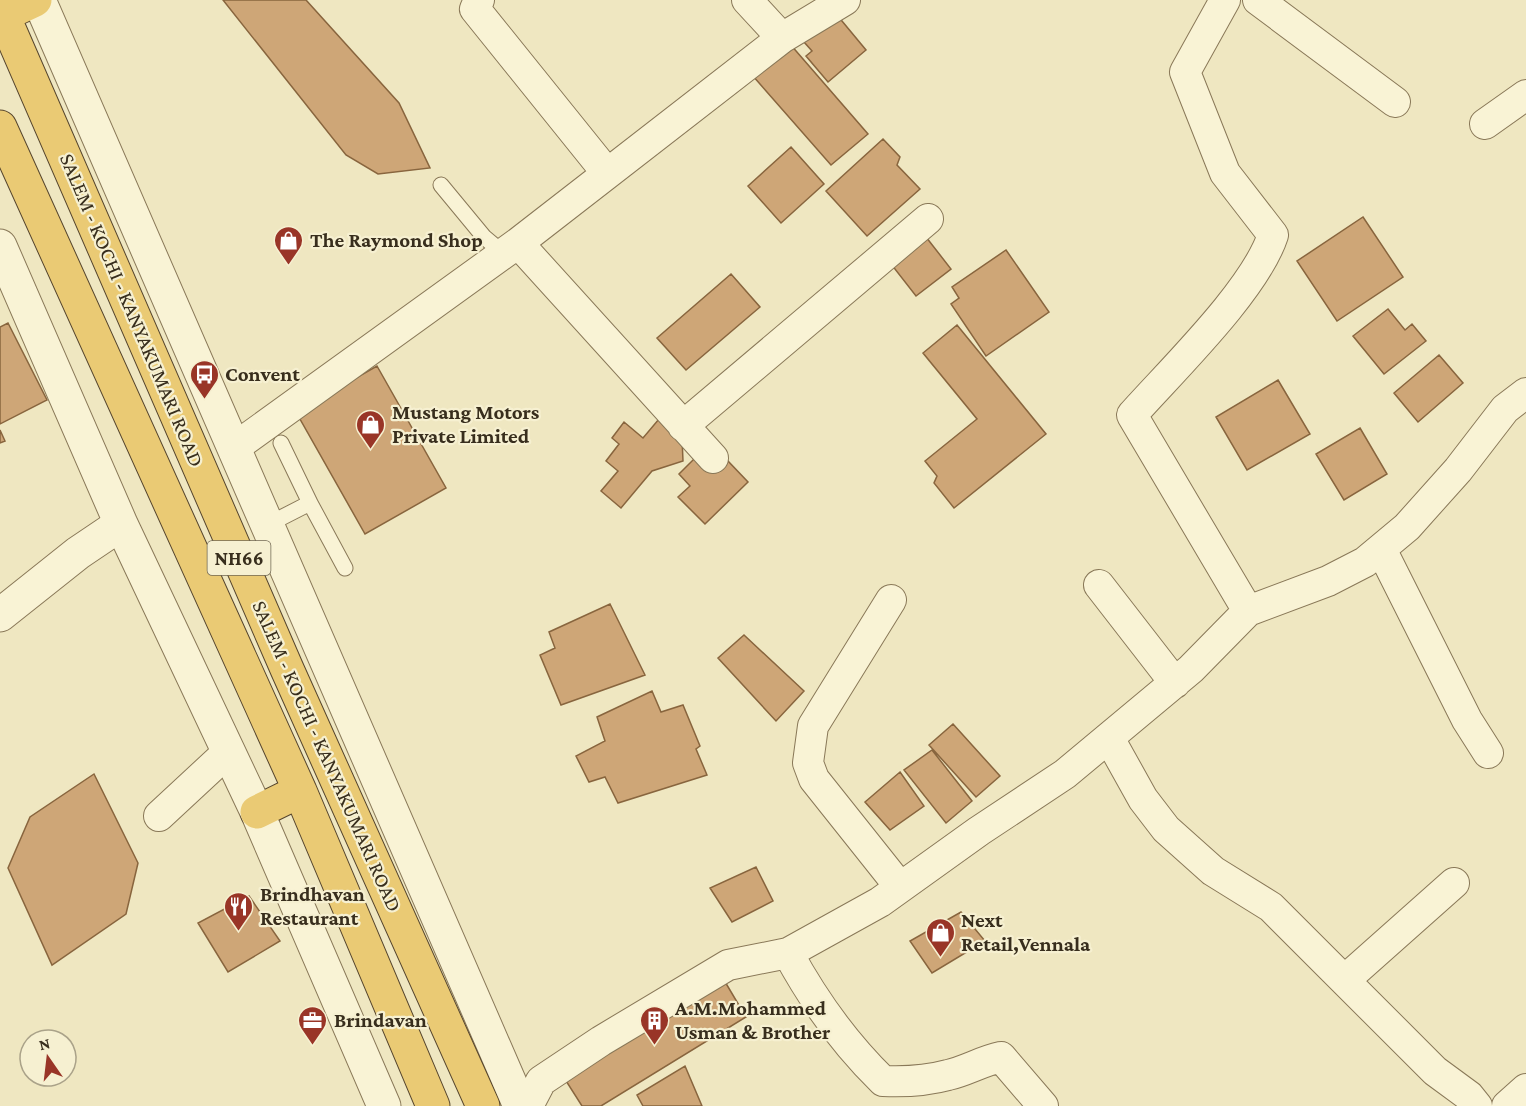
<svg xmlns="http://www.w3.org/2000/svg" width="1526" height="1106" font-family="'Crimson Pro',serif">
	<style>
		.building { fill: #cea677; stroke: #88653e; stroke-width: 1.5 }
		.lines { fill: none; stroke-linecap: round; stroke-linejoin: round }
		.service-casing { stroke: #897858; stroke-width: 17 }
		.minor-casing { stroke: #897858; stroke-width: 32 }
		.tertiary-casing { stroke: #897858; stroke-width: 35 }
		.trunk-casing { stroke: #56452d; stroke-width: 35 }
		.service { stroke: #f9f3d5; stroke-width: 15 }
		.minor { stroke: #f9f3d5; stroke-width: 30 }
		.tertiary { stroke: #f9f3d5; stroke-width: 33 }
		.trunk { stroke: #eaca74; stroke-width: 33 }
		.labels { text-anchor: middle; stroke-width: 4.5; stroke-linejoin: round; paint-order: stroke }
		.shield { fill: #f6f0d1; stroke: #716853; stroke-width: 1.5 }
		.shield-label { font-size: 20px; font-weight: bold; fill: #382e1d }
		.poi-label { font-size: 21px; font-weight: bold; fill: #382e1d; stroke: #f6f0d1; text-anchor: start }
		.street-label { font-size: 21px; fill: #382e1d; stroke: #f6f0d1 }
	</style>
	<rect width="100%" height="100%" fill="#efe7c1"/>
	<path class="building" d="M 223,0 L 306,0 L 399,103 L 430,168 L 378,174 L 346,155 Z
		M 837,15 L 866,50 L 828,82 L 806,56 L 812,51 L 804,42 Z
		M 790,44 L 868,134 L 831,165 L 753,76 Z
		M 883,139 L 900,157 L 897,165 L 920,189 L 867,236 L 826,191 Z
		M 791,147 L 824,184 L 781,223 L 748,186 Z
		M 1363,217 L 1403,277 L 1337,321 L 1297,261 Z
		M 926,237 L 951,269 L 916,296 L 891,264 Z
		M 1006,250 L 1049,312 L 986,356 L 951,304 L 959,298 L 952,287 Z
		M 731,274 L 760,307 L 686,370 L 657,338 Z
		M 1388,309 L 1405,330 L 1412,324 L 1426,341 L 1384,374 L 1353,336 Z
		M 8,323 L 47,400 L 0,424 L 0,327 Z
		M 957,325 L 1046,434 L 954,508 L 934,483 L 937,476 L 925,461 L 977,419 L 923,353 Z
		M 1439,355 L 1463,383 L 1418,422 L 1394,393 Z
		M 377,366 L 446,488 L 365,534 L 296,412 Z
		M 1278,380 L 1310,434 L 1247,470 L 1216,417 Z
		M 659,419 L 682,438 L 683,461 L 652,471 L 621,508 L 601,491 L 618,471 L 606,461 L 619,444 L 612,438 L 624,422 L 643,438 Z
		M 1360,428 L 1387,474 L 1344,500 L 1316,454 Z
		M 0,430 L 5,441 L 0,443 Z
		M 702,451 L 726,459 L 748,482 L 705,524 L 678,497 L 690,486 L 679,474 Z
		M 610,604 L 645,675 L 561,705 L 540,655 L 555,648 L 549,632 Z
		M 744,635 L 804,691 L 776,721 L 718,658 Z
		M 652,691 L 661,712 L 683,705 L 700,746 L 696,749 L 707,775 L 618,803 L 605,777 L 589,782 L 576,756 L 605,741 L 597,717 Z
		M 953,724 L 1000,776 L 976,797 L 929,745 Z
		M 932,750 L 972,801 L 946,823 L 904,770 Z
		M 900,772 L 924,806 L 890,830 L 865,802 Z
		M 94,774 L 138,863 L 126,914 L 52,965 L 8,868 L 30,817 Z
		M 756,867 L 773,901 L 732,922 L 710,888 Z
		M 249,896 L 280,941 L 228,972 L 198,923 Z
		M 961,912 L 985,941 L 932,973 L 910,941 Z
		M 721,975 L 746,1017 L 601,1106 L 582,1106 L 561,1073 Z
		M 685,1066 L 702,1106 L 643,1106 L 637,1095 Z"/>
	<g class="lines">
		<defs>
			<path id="service" d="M 441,185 L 484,237 L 503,253
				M 310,503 L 345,568
				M 267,525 L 310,503 L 281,443"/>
			<path id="minor" d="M 479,0 L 475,9 L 607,173
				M 747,0 L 782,38
				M 1225,0 L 1185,72 L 1225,173 L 1273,235 C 1255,290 1172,370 1132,415 L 1248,611
				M 1258,0 L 1395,102
				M 1485,124 L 1526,95
				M 518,243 L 713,458
				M 683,426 L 928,219
				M 234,448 L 518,243 L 782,38 L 845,0
				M 1381,549 L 1467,720 L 1488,753
				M 1099,585 L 1175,683
				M 891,600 L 813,726 L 808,763 L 814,779 L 900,887
				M 1109,738 L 1143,799 L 1166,829 L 1213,871 L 1271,907 L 1435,1071 L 1469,1096 L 1477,1106
				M 159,816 L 229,751
				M 788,953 C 814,1001 844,1043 883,1081 C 906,1082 926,1081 948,1075 C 966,1071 982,1061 1001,1057 L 1043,1106
				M 1346,979 L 1454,883
				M 528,1106 L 541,1081 L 601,1041 L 728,965 L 788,953 L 880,902 L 979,831 L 1065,774 L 1191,669 L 1248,611 L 1328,581 L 1365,562 L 1407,527 L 1458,470 L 1505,409 L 1526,393
				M 1507,1106 L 1526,1089"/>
			<path id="tertiary" d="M 39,0 L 520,1106
				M 0,246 L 121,524 L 257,812 L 384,1106
				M 0,615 L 78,553 L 121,524"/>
			<path id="trunk" d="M 0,8 L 287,669 L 483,1106
				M 3,15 L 35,0
				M 0,127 L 300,791 L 433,1106
				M 257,812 L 300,791"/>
		</defs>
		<use href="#service" class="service-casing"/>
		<use href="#minor" class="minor-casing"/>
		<use href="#tertiary" class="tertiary-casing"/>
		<use href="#trunk" class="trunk-casing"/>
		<use href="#service" class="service"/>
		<use href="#minor" class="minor"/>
		<use href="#tertiary" class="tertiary"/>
		<use href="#trunk" class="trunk"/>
	</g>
	<defs>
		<symbol id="shop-pin" viewBox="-11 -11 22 30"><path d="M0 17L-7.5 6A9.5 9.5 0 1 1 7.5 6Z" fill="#993527" stroke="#f6f0d1"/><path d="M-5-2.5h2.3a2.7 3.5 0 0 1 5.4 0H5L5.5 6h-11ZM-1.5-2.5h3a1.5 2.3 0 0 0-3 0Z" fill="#fff"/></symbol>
		<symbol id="bus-pin" viewBox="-11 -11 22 30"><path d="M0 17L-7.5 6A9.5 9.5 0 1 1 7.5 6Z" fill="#993527" stroke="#f6f0d1"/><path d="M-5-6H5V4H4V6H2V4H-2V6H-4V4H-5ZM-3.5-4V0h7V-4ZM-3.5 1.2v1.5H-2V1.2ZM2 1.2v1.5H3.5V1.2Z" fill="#fff"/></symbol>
		<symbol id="restaurant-pin" viewBox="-11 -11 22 30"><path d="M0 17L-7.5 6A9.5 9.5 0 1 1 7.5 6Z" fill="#993527" stroke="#f6f0d1"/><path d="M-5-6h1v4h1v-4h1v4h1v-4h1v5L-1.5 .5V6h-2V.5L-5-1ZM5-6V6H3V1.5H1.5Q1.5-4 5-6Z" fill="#fff"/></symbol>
		<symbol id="office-pin" viewBox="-11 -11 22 30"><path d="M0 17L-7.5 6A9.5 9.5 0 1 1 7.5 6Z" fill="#993527" stroke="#f6f0d1"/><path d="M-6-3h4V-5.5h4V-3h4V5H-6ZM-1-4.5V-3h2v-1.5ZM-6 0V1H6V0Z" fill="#fff"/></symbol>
		<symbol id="building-pin" viewBox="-11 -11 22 30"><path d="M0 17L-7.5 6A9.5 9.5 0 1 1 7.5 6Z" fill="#993527" stroke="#f6f0d1"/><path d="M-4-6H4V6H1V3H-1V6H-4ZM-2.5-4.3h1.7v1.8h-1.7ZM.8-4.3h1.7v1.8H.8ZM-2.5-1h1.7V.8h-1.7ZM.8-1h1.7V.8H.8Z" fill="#fff"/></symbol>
	</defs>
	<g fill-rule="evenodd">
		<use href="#shop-pin" x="272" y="224" width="33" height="45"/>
		<use href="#bus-pin" x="188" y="358" width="33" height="45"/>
		<use href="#shop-pin" x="354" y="408" width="33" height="45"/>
		<use href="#restaurant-pin" x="222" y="890" width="33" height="45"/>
		<use href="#shop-pin" x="924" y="916" width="33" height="45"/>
		<use href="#office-pin" x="296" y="1004" width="33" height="45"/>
		<use href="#building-pin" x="638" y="1004" width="33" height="45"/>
	</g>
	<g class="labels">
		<rect class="shield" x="207.5" y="541" width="63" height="34" rx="4.5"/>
		<g class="shield-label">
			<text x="239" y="565">NH66</text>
		</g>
		<g class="poi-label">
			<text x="310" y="247">The Raymond Shop</text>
			<text x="225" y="381">Convent</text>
			<text x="392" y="419">Mustang Motors<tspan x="392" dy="24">Private Limited</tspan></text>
			<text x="260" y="901">Brindhavan<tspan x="260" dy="24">Restaurant</tspan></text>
			<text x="961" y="927">Next<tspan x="961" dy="24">Retail,Vennala</tspan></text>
			<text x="675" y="1015">A.M.Mohammed<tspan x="675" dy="24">Usman &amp; Brother</tspan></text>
			<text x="334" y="1027">Brindavan</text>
		</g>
		<g class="street-label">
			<text transform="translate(132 310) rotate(67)" y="7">SALEM - KOCHI - KANYAKUMARI ROAD</text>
			<text transform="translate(327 756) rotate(66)" y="7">SALEM - KOCHI - KANYAKUMARI ROAD</text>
		</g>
	</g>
	<g transform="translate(48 1058) rotate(346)"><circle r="28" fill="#f6f0d1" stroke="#aaa289" stroke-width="1.5"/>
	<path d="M0-4.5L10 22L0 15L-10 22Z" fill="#993527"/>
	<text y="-9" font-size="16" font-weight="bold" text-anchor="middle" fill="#382e1d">N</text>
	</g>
</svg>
